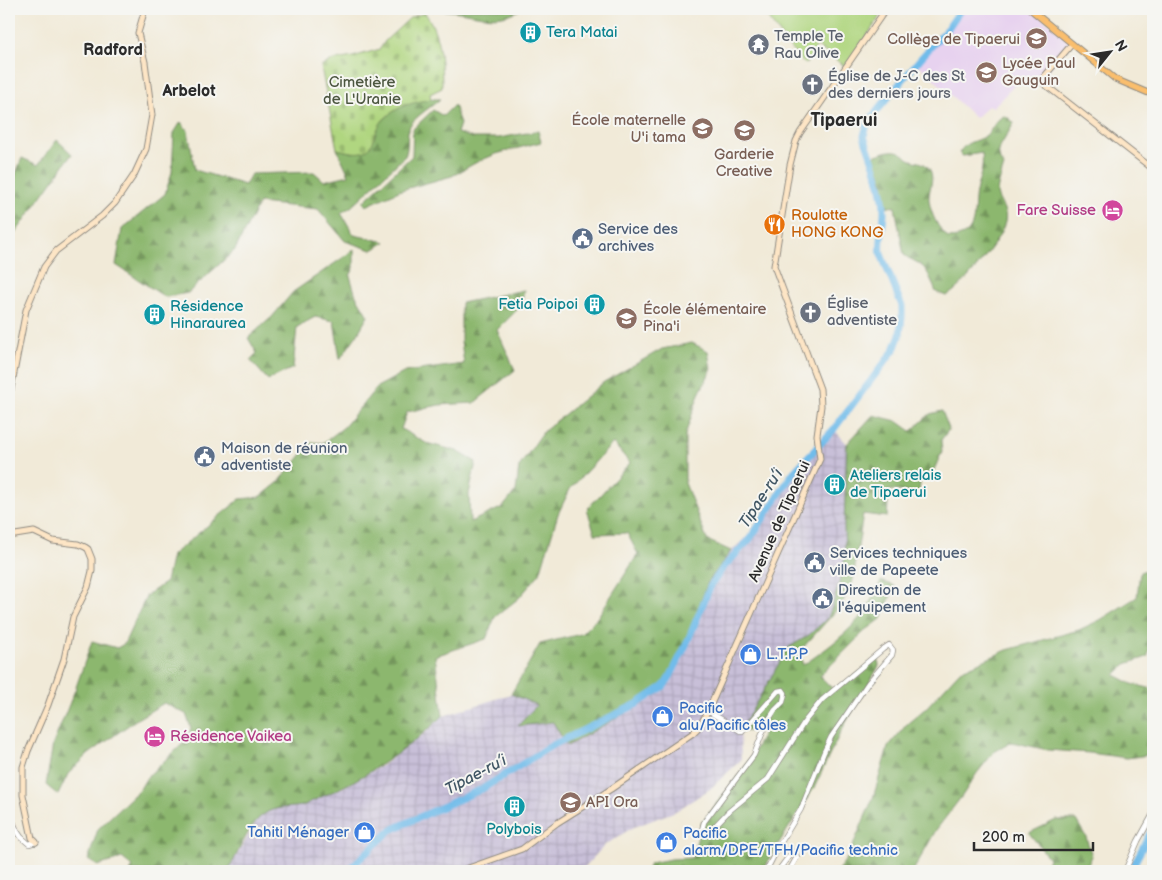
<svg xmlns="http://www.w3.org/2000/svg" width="1162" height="880" font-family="'Balsamiq Sans',sans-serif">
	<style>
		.built { fill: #e7d2ef }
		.industrial { fill: url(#industrial-grid) }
		.grass { fill: #b0d680; stroke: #6e8056 }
		.forest { fill: url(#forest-firs); stroke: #5c714c }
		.cemetery { fill: url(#cemetery-stones); stroke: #6e8056 }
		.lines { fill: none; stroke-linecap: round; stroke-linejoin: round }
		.river { stroke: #71bcea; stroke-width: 7 }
		.tertiary-casing { stroke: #8e8a82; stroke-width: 6 }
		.secondary-casing { stroke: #8e8a82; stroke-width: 7 }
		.primary-casing { stroke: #8e8a82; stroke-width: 7 }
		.tertiary { stroke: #fff; stroke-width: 4.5 }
		.secondary { stroke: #fde5c5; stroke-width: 5 }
		.primary { stroke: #fabe6d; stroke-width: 5 }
		.labels { text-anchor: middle; stroke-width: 4; stroke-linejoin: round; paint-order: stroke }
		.culture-label { font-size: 15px; fill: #0d838f; stroke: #f6f6f2; text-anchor: start }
		.worship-label { font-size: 15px; fill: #5b616d; stroke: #f6f6f2; text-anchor: start }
		.education-label { font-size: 15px; fill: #785e54; stroke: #f6f6f2; text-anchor: start }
		.park-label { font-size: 15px; fill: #4c5640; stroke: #f6f6f2 }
		.hotel-label { font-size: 15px; fill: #b23c85; stroke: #f6f6f2; text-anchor: end }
		.food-label { font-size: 15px; fill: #c56008; stroke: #f6f6f2; text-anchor: start }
		.service-label { font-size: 15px; fill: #4e5e75; stroke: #f6f6f2; text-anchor: start }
		.street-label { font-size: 15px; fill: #2b2b2b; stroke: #f6f6f2 }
		.shop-label { font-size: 15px; fill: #366cbe; stroke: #f6f6f2; text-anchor: start }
		.neighbourhood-label { font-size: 16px; font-weight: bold; fill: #2b2b2b; stroke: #f6f6f2 }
		.water-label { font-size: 16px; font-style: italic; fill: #405664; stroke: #f6f6f2 }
		.quarter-label { font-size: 18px; font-weight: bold; fill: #2b2b2b; stroke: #f6f6f2 }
	</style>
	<defs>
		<pattern id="industrial-grid" width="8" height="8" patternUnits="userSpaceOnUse" patternTransform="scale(1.25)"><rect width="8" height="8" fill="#c8bfd8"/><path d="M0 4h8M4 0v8" fill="none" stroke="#aca4ba"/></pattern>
		<pattern id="forest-firs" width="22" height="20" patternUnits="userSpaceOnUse" patternTransform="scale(1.25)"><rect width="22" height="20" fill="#8cb76e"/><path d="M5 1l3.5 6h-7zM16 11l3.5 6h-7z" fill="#73955b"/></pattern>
		<pattern id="cemetery-stones" width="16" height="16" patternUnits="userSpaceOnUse" patternTransform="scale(1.25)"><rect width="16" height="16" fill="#b0d680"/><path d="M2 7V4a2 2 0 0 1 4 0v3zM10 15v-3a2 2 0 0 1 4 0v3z" fill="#98b86f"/></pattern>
	</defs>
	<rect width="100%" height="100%" fill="#f6f6f2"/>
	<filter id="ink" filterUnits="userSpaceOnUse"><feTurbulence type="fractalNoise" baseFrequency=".02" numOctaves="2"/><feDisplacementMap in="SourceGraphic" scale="10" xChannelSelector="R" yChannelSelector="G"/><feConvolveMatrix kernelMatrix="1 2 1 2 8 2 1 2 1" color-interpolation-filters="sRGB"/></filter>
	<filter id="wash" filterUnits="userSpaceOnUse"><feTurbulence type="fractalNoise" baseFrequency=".0096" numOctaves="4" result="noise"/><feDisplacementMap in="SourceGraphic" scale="20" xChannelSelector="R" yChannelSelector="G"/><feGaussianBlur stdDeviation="1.12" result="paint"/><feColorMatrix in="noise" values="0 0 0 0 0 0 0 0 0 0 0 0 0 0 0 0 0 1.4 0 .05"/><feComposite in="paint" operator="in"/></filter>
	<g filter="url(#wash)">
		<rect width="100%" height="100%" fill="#f1ead8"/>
		<path class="built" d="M 964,9 L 1032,9 L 1072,43 L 1040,80 L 1015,85 L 993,107 L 989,105 L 975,118 L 918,64 L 948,30 Z"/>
		<path class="industrial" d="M 834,429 L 847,444 L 844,526 L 845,558 L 837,591 L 828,618 L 809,635 L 788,648 L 740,731 L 741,760 L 710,789 L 676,811 L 632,828 L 605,845 L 581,871 L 228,871 L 257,820 L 269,810 L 282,807 L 302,805 L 342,788 L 383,765 L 425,733 L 443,716 L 511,694 L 537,705 L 518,726 L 553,722 L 567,745 L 610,720 L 629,711 L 675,667 L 685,644 L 708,582 L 731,551 L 752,532 L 764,518 L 793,473 Z"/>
		<path class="grass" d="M 778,9 L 885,9 L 846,67 L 817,46 L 806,64 L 800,60 L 766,16 Z"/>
		<path class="forest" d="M 423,9 L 521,9 C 495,24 477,13 451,11 C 442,10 432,10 423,9 Z
			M 431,99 L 440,99 C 433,106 411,119 409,128 C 406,137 409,147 405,156 L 351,207 L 341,213 L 354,235 L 386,242 L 372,250 L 345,241 L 318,209 L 259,203 L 235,250 L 188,293 L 165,297 L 116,265 L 122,229 L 165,194 L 172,172 L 174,133 L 181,122 L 188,131 L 195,170 L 245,185 L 251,174 L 314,172 L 324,181 L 349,175 L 337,149 L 354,153 C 369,136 383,116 403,105 C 411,101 422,101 431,99 Z
			M 454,105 L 460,124 L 457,133 L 473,138 L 499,138 L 538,131 L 541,142 L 496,154 L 477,162 L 452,176 L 401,190 L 366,206 L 363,202 L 412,156 L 413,129 L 433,110 L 443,116 Z
			M 1004,116 L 1010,119 L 1014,123 L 998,150 L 1000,161 L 1004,166 C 1002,173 997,187 997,193 C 998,202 1008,209 1005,222 C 1001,240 962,289 946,296 L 936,292 C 932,283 929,272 922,266 C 917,261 910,260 904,255 L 895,207 L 886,206 L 882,178 L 873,156 C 883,153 894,147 903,154 C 905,155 907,158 909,159 C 915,162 921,161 927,166 C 937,176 928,189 929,200 C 931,215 938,228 948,238 C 980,238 972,213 976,192 C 979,175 984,173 982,153 L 963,156 L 959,153 C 967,140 974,143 985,136 C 993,131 993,121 1004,116 Z
			M 57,140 L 72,154 L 9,242 L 9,191 L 22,158 L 38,165 Z
			M 354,250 L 354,268 L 350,276 L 356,296 L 368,316 L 357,335 L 340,359 L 334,321 L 315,317 L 297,327 L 293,368 L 268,380 L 250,360 L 257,353 L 248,338 L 272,317 L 293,292 Z
			M 524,290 L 521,306 L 497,330 L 515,370 L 474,403 L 439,405 L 407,412 L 401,429 L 426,443 L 457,451 L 476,462 L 469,494 L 470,522 L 503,507 L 516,491 L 519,467 L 543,432 L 604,382 L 662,349 L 692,343 L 708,351 L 711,370 L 699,394 L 685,435 L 685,483 L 707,540 L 731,551 L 708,582 L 685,644 L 675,667 L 661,687 L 641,704 L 567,746 L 553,722 L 518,726 L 537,705 L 511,694 L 540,644 L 581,634 L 597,618 L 638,554 L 627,533 L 595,534 L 587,509 L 630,463 L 613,443 L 570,489 L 558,514 L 540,573 L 519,598 L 495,617 L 486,639 L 435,656 L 443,716 C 405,751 367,777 319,798 C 314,800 307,804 302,806 C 284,809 274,805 259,818 C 248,828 236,857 228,871 L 130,871 L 133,867 L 122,858 L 98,866 L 88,860 L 98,829 L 140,789 L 147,777 L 187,740 L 191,728 L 186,714 L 164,703 L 137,719 L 89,754 L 68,774 L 58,795 L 46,785 L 53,744 L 75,690 L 92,641 L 117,648 L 124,644 L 147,595 L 166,582 L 172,555 L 240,499 L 260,497 L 279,482 L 312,442 L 323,443 L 344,427 L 377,387 L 405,372 L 464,364 L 461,341 L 461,303 Z
			M 942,411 L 949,429 L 941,440 L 942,452 L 932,474 L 921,473 L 919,493 L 889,490 L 887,517 L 863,514 L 853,580 L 842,604 L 799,652 L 803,665 C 824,651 850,632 864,612 C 871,602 876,591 881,581 L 895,586 L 881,619 L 865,631 L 820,676 L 835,691 L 878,658 L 879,666 L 841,731 L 814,788 L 770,857 L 764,871 L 647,871 L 650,863 L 671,859 L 692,858 L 702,822 L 747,764 L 765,731 L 740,731 L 788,648 L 809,635 L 828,618 L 837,591 L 845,558 L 844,526 L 847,444 L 873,415 L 897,421 L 911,431 L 930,414 Z
			M 1153,568 L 1153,643 L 1147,657 L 1126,664 L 1115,675 L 1132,684 L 1153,689 L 1153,752 L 1148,755 L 1127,758 L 1090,753 L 1048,750 L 1012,742 L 994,752 L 977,773 L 962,796 L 936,830 L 913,871 L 837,871 L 848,857 L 873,798 L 888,747 L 907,724 L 926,708 L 960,671 L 1007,650 L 1079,630 L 1100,620 L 1137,597 L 1140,572 L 1146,570 L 1151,570 Z
			M 1056,820 L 1076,820 L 1086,837 L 1092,856 L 1085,871 L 1045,871 L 1049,858 L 1029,833 Z"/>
		<path class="cemetery" d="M 425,13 C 440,32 442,64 442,88 L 430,94 L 431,99 C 412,103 399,105 384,119 C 379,124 377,130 375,136 C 369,158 355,153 337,149 L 321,67 L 330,61 L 353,57 L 380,49 L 385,41 L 411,17 Z"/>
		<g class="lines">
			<path class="river" d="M 1131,870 L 1153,827
				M 347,871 L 391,830 L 482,789 L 551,746 L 637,704 L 664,686 L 671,675 L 686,645 L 710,587 L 722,569 L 750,539 L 793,473 L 834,429 L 894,350 L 900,334 L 902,317 L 902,306 L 881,254 C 879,240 884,226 884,211 C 884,188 871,158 864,136 L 868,122 L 920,59 L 948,28 L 961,9"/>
		</g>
	</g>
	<g filter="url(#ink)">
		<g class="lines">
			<defs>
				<path id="tertiary" d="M 708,711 L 742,732 L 778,691 L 783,690 L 785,693 L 783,702 L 775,710 L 766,724 L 754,755 L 704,822 L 702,830 L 705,833 L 709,832 L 728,812 L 768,779 L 805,721 L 822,700 L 883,649 L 889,645 L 893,650 L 892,655 L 868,683 L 831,737 L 824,752 L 801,809 L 780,844 L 766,871
					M 9,813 L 17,831 L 21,837 L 29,844 L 36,842
					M 778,871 L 789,856 L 794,852 L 797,857 L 789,871
					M 1125,871 L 1138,841 L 1153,814"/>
				<path id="secondary" d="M 1072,44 L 1043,78 L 1043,83 L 1153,169
					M 9,399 L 26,310 L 44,267 L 56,251 L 102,216 L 115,203 L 134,175 L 146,149 L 152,115 L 145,62 L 138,33 L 145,9
					M 9,536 L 34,532 L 53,541 L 78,544 L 85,547 L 88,549 L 92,559 L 92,571 L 88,587 L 73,617 L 64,659 L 48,705 L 28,751 L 23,767 L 23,795 L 32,838 L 36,842
					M 460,871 L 522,849 L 557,823 L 611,789 L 693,733 L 699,727 L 708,711 L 820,459 L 817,435 L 821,406 L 820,389 L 774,266 L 790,165 L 796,141 L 800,133 L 886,9"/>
				<path id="primary" d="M 1030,9 L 1115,79 L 1153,95"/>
			</defs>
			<use href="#tertiary" class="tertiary-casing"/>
			<use href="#secondary" class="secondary-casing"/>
			<use href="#primary" class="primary-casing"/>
			<use href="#tertiary" class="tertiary"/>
			<use href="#secondary" class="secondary"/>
			<use href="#primary" class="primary"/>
		</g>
	</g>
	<defs>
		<symbol id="building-disc" viewBox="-11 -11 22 22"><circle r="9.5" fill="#0f9aa8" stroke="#f6f6f2"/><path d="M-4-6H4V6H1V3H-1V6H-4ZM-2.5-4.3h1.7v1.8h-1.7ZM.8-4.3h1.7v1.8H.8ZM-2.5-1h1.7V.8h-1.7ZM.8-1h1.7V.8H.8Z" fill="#fff"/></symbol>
		<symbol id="school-disc" viewBox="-11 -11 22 22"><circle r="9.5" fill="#8d6e63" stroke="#f6f6f2"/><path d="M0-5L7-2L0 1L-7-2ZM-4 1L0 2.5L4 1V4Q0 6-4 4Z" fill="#fff"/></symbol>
		<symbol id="temple-disc" viewBox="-11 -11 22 22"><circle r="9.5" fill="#6b7280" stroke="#f6f6f2"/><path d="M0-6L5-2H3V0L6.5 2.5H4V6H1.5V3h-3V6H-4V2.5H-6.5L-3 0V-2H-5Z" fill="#fff"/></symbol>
		<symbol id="church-disc" viewBox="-11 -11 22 22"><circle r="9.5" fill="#6b7280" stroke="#f6f6f2"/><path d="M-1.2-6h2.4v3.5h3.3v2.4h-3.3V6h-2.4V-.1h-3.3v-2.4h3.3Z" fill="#fff"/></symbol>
		<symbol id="hotel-disc" viewBox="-11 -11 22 22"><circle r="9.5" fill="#d1479c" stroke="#f6f6f2"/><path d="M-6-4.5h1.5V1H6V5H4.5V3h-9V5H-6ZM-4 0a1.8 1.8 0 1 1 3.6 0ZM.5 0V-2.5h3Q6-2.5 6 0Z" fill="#fff"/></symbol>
		<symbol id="restaurant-disc" viewBox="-11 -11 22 22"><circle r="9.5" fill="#e8710a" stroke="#f6f6f2"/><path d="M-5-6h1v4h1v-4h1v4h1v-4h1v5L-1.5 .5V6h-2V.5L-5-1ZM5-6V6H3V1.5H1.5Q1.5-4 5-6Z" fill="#fff"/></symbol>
		<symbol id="civic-disc" viewBox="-11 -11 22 22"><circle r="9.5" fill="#5c6f8a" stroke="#f6f6f2"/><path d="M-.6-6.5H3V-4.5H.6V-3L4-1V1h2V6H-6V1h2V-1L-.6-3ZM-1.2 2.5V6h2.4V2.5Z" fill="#fff"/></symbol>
		<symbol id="shop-disc" viewBox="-11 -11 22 22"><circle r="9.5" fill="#3f7fe0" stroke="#f6f6f2"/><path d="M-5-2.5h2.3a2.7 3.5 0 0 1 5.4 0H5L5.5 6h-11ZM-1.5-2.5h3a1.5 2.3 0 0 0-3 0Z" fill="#fff"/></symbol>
	</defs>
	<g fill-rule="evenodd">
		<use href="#building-disc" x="518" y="20" width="25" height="25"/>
		<use href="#school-disc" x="1024" y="26" width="25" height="25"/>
		<use href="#temple-disc" x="746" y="32" width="25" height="25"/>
		<use href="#school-disc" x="974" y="60" width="25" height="25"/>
		<use href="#church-disc" x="800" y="72" width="25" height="25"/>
		<use href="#school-disc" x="690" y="116" width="25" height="25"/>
		<use href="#school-disc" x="732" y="118" width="25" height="25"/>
		<use href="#hotel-disc" x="1100" y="198" width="25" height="25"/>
		<use href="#restaurant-disc" x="762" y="212" width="25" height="25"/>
		<use href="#civic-disc" x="570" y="226" width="25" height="25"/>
		<use href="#building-disc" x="582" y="292" width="25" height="25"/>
		<use href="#church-disc" x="798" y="300" width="25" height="25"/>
		<use href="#building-disc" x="142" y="302" width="25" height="25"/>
		<use href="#school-disc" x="614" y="306" width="25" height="25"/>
		<use href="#civic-disc" x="192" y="444" width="25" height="25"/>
		<use href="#building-disc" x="822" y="472" width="25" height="25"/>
		<use href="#civic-disc" x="802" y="550" width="25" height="25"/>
		<use href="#civic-disc" x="810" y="586" width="25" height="25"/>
		<use href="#shop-disc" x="738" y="642" width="25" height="25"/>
		<use href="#shop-disc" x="650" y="704" width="25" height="25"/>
		<use href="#hotel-disc" x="142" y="724" width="25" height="25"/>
		<use href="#school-disc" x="558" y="790" width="25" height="25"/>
		<use href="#building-disc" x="502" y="794" width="25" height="25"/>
		<use href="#shop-disc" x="352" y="820" width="25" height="25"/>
		<use href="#shop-disc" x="654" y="830" width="25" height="25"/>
	</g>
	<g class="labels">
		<g class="culture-label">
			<text x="546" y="37">Tera Matai</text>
			<text x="578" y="309" text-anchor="end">Fetia Poipoi</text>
			<text x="170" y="311">Résidence<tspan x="170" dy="17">Hinaraurea</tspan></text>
			<text x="850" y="480">Ateliers relais<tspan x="850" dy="17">de Tipaerui</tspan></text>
			<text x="514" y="834" text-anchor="middle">Polybois</text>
		</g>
		<g class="worship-label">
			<text x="774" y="41">Temple Te<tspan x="774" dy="17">Rau Olive</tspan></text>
			<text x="828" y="81">Église de J-C des St<tspan x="828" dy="17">des derniers jours</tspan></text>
			<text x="827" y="308">Église<tspan x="827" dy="17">adventiste</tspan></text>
		</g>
		<g class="education-label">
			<text x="1020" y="44" text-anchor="end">Collège de Tipaerui</text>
			<text x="1002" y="68">Lycée Paul<tspan x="1002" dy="17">Gauguin</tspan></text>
			<text x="686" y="125" text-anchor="end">École maternelle<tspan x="686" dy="17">U'i tama</tspan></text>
			<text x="744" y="159" text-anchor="middle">Garderie<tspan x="744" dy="17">Creative</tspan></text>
			<text x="643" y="314">École élémentaire<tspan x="643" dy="17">Pina'i</tspan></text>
			<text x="586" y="807">API Ora</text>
		</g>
		<g class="park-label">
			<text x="362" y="87">Cimetière<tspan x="362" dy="17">de L'Uranie</tspan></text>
		</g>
		<g class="hotel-label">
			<text x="1096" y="215">Fare Suisse</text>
			<text x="170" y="741" text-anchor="start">Résidence Vaikea</text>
		</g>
		<g class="food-label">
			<text x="791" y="220">Roulotte<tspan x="791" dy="17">HONG KONG</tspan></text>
		</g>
		<g class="service-label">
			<text x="598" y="234">Service des<tspan x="598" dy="17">archives</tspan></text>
			<text x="221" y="453">Maison de réunion<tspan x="221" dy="17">adventiste</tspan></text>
			<text x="830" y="558">Services techniques<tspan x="830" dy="17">ville de Papeete</tspan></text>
			<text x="838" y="595">Direction de<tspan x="838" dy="17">l'équipement</tspan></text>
		</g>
		<g class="street-label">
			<text transform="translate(779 521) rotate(-66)" y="5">Avenue de Tipaerui</text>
		</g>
		<g class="shop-label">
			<text x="766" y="659">L.T.P.P</text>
			<text x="679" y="713">Pacific<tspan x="679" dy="17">alu/Pacific tôles</tspan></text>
			<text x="349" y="837" text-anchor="end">Tahiti Ménager</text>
			<text x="683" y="838">Pacific<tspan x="683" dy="17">alarm/DPE/TFH/Pacific technic</tspan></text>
		</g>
		<g class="neighbourhood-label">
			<text x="113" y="55">Radford</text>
			<text x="189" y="96">Arbelot</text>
		</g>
		<g class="water-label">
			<text transform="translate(760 498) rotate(-57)" y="6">Tipae-ru’i</text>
			<text transform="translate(475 774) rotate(-28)" y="6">Tipae-ru’i</text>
		</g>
		<g class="quarter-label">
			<text x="844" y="126">Tipaerui</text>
		</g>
	</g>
	<rect width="1162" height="880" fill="none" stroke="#f6f6f2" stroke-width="30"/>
	<g transform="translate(1110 52) rotate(60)" stroke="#f6f6f2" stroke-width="4" paint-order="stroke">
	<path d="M0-4L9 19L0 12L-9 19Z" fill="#2b2b2b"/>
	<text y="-8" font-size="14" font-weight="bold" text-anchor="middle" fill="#2b2b2b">N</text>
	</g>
	<path d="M974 842v8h119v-8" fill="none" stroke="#2b2b2b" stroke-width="2.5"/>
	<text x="982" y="842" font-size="15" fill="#2b2b2b" stroke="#f6f6f2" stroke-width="4" paint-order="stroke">200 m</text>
</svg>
